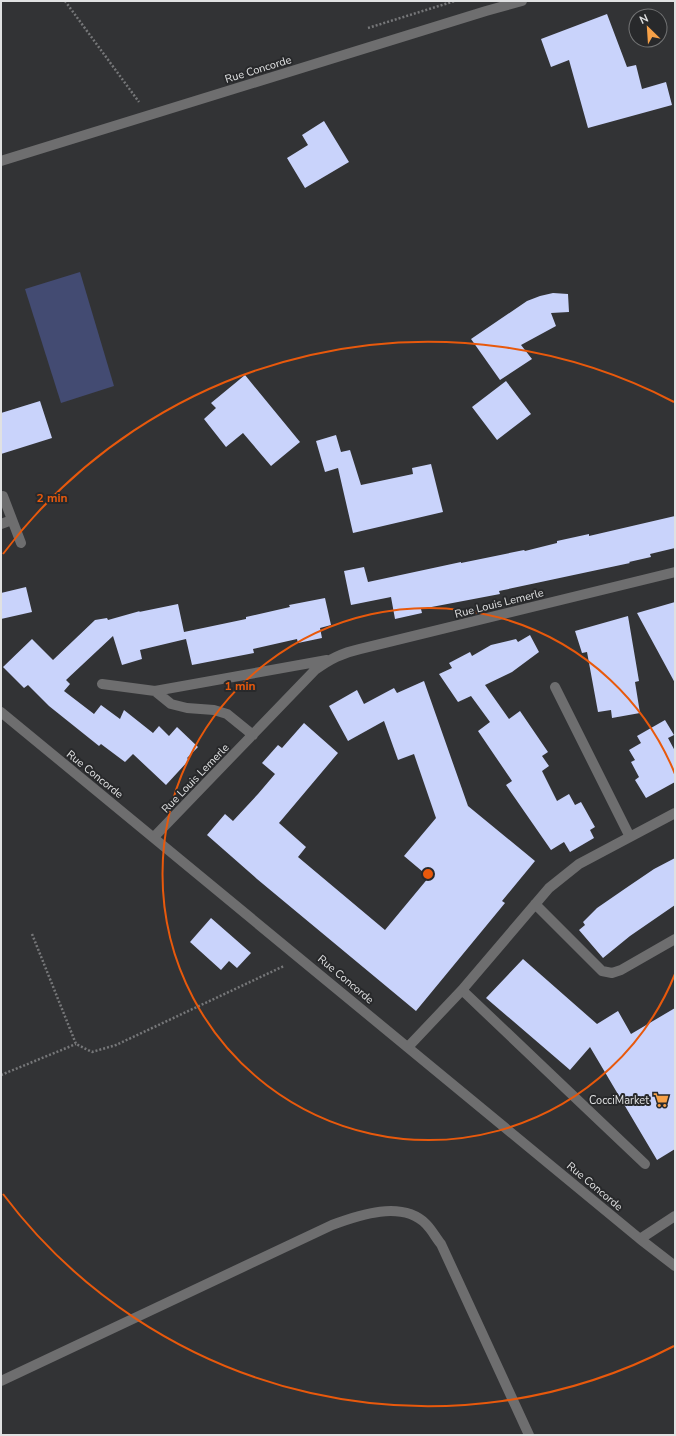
<svg xmlns="http://www.w3.org/2000/svg" width="676" height="1436" font-family="'Nunito Sans',sans-serif">
	<style>
		.green { fill: #434b72 }
		.building { fill: #c9d3fb }
		.lines { fill: none; stroke-linecap: round; stroke-linejoin: round }
		.path { stroke: #767779; stroke-width: 2.5; stroke-dasharray: 2 2; stroke-linecap: butt }
		.minor { stroke: #6e6e6f; stroke-width: 10 }
		.ring { fill: none; stroke: #e8590c; stroke-width: 2 }
		.labels { text-anchor: middle; stroke-width: 4; stroke-linejoin: round; paint-order: stroke }
		.street-label { font-size: 11px; fill: #e0e1e2; stroke: #28292b }
		.poi-label { font-size: 11px; fill: #e0e1e2; stroke: #28292b; text-anchor: end }
		.centre { fill: #e8590c; stroke: #28292b; stroke-width: 2 }
		.ring-label { font-size: 12px; text-anchor: middle; font-weight: bold; fill: #e8590c; stroke: #28292b; stroke-width: 4; stroke-linejoin: round; paint-order: stroke }
	</style>
	<rect width="100%" height="100%" fill="#323335"/>
	<path class="green" d="M 80,272 L 114,386 L 61,403 L 25,289 Z"/>
	<path class="building" d="M 607,14 L 627,67 L 636,65 L 642,89 L 666,82 L 672,105 L 588,128 L 569,60 L 551,67 L 541,39 Z
		M 324,121 L 349,162 L 305,188 L 287,158 L 308,145 L 302,135 Z
		M 553,293 L 568,294 L 569,312 L 551,313 L 556,326 L 521,345 L 532,359 L 500,380 L 471,339 L 527,301 L 540,296 Z
		M 245,375 L 300,442 L 271,466 L 243,433 L 226,447 L 204,419 L 216,408 L 211,403 Z
		M 506,381 L 531,414 L 497,440 L 472,407 Z
		M 40,401 L 52,438 L 1,454 L 1,413 Z
		M 336,435 L 341,452 L 350,450 L 361,485 L 413,474 L 412,468 L 431,464 L 443,512 L 353,533 L 338,468 L 325,472 L 316,441 Z
		M 675,516 L 675,548 L 650,554 L 651,557 L 629,562 L 630,563 L 499,591 L 500,594 L 421,609 L 422,613 L 395,619 L 391,597 L 351,605 L 344,571 L 364,567 L 368,582 L 461,562 L 461,563 L 524,550 L 525,551 L 557,543 L 557,541 L 589,534 L 589,536 Z
		M 26,587 L 32,612 L 1,619 L 1,593 Z
		M 325,598 L 331,625 L 320,628 L 322,638 L 298,643 L 297,639 L 253,649 L 254,653 L 192,665 L 186,639 L 140,650 L 142,659 L 122,665 L 113,636 L 66,680 L 70,684 L 64,691 L 94,714 L 101,705 L 120,719 L 124,710 L 153,733 L 159,726 L 169,736 L 177,727 L 198,747 L 187,758 L 189,760 L 166,785 L 133,754 L 125,762 L 101,744 L 99,746 L 49,706 L 28,685 L 24,688 L 3,667 L 32,639 L 53,660 L 95,620 L 107,618 L 108,620 L 140,611 L 139,612 L 178,604 L 184,632 L 246,619 L 246,617 L 290,607 L 289,605 Z
		M 675,602 L 675,683 L 637,613 Z
		M 628,616 L 639,681 L 635,682 L 640,713 L 612,718 L 611,710 L 598,712 L 587,652 L 582,653 L 575,631 Z
		M 530,635 L 539,652 L 512,672 L 485,685 L 509,719 L 520,711 L 548,752 L 542,756 L 549,766 L 542,771 L 557,801 L 569,794 L 575,805 L 581,802 L 595,827 L 590,830 L 594,838 L 570,852 L 564,842 L 551,850 L 506,785 L 512,781 L 478,731 L 490,722 L 471,696 L 458,702 L 439,674 L 452,668 L 449,663 L 470,652 L 472,656 L 491,645 L 516,639 L 518,642 Z
		M 424,681 L 468,806 L 535,861 L 502,901 L 505,903 L 416,1011 L 257,879 L 207,835 L 225,814 L 233,821 L 258,794 L 275,774 L 262,763 L 278,745 L 282,748 L 304,723 L 338,753 L 279,823 L 306,847 L 298,857 L 385,930 L 429,877 L 404,856 L 436,818 L 414,754 L 398,760 L 384,721 L 348,741 L 329,706 L 357,690 L 364,704 L 394,688 L 397,693 Z
		M 665,720 L 674,735 L 668,738 L 675,751 L 675,782 L 646,798 L 635,780 L 639,777 L 631,762 L 635,760 L 629,750 L 641,743 L 637,736 Z
		M 675,858 L 675,905 L 630,936 L 603,958 L 579,930 L 585,925 L 583,922 L 597,908 L 626,888 L 654,869 Z
		M 211,918 L 251,953 L 237,968 L 229,961 L 221,970 L 190,942 Z
		M 523,959 L 597,1024 L 618,1011 L 631,1034 L 675,1008 L 675,1149 L 657,1160 L 590,1047 L 570,1070 L 486,998 Z"/>
	<g class="lines">
		<path class="path" d="M 65,1 L 139,102
			M 368,28 L 455,1
			M 32,934 L 76,1044 L 92,1052 L 116,1045 L 284,966
			M 1,1075 L 76,1044"/>
		<path class="minor" d="M 1,161 L 486,11 L 522,1
			M 3,496 L 21,543
			M 1,524 L 12,520
			M 102,684 L 155,691 L 171,704 L 187,708 L 214,710 L 227,714 L 253,735
			M 555,687 L 630,837
			M 155,691 L 327,660
			M 1,712 L 640,1239 L 675,1266
			M 154,837 L 315,670 C 330,659 342,653 360,649 L 675,572
			M 535,904 L 602,971 L 612,973 L 621,970 L 675,939
			M 462,990 L 645,1164
			M 408,1047 L 462,990 L 549,888 L 579,864 L 675,813
			M 640,1239 L 675,1216
			M 1,1381 L 332,1225 C 359,1215 402,1200 426,1224 C 432,1230 436,1238 441,1244 L 529,1435"/>
	</g>
	<g class="ring">
		<path d="M675 974A266 266 0 1 1 675 774"/>
		<path d="M674 1346A532 532 0 0 1 3 1194M3 554A532 532 0 0 1 674 402"/>
	</g>
	<defs>
		<symbol id="supermarket-bare" viewBox="-9 -9 18 18"><path d="M-6-5.5h2.5l.6 2H6L4.5 2H-2.5L-4.4-4H-6ZM-1.5 3.2a1.3 1.3 0 1 0 .1 0ZM3 3.2a1.3 1.3 0 1 0 .1 0Z" fill="#f7a148" stroke="#28292b" stroke-width="2.5" paint-order="stroke"/></symbol>
	</defs>
	<g fill-rule="evenodd">
		<use href="#supermarket-bare" x="650" y="1089" width="22" height="22"/>
	</g>
	<g class="labels">
		<g class="street-label">
			<text transform="translate(258 69) rotate(-17)" y="4">Rue Concorde</text>
			<text transform="translate(499 603) rotate(-14)" y="4">Rue Louis Lemerle</text>
			<text transform="translate(95 774) rotate(39)" y="4">Rue Concorde</text>
			<text transform="translate(195 778) rotate(-46)" y="4">Rue Louis Lemerle</text>
			<text transform="translate(346 979) rotate(40)" y="4">Rue Concorde</text>
			<text transform="translate(595 1186) rotate(40)" y="4">Rue Concorde</text>
		</g>
		<g class="poi-label">
			<text x="649" y="1104">CocciMarket</text>
		</g>
	</g>
	<circle cx="428" cy="874" r="6" class="centre"/>
	<g class="ring-label">
		<text x="52" y="502">2 min</text>
		<text x="240" y="690">1 min</text>
	</g>
	<rect width="676" height="1436" fill="none" stroke="#e0e1e2" stroke-width="4"/>
	<g transform="translate(648 28) rotate(335)"><circle r="19" fill="#28292b" stroke="#727374"/>
	<path d="M0-3L7 15L0 10L-7 15Z" fill="#f7a148"/>
	<text y="-6" font-size="11" font-weight="bold" text-anchor="middle" fill="#e0e1e2">N</text>
	</g>
</svg>
